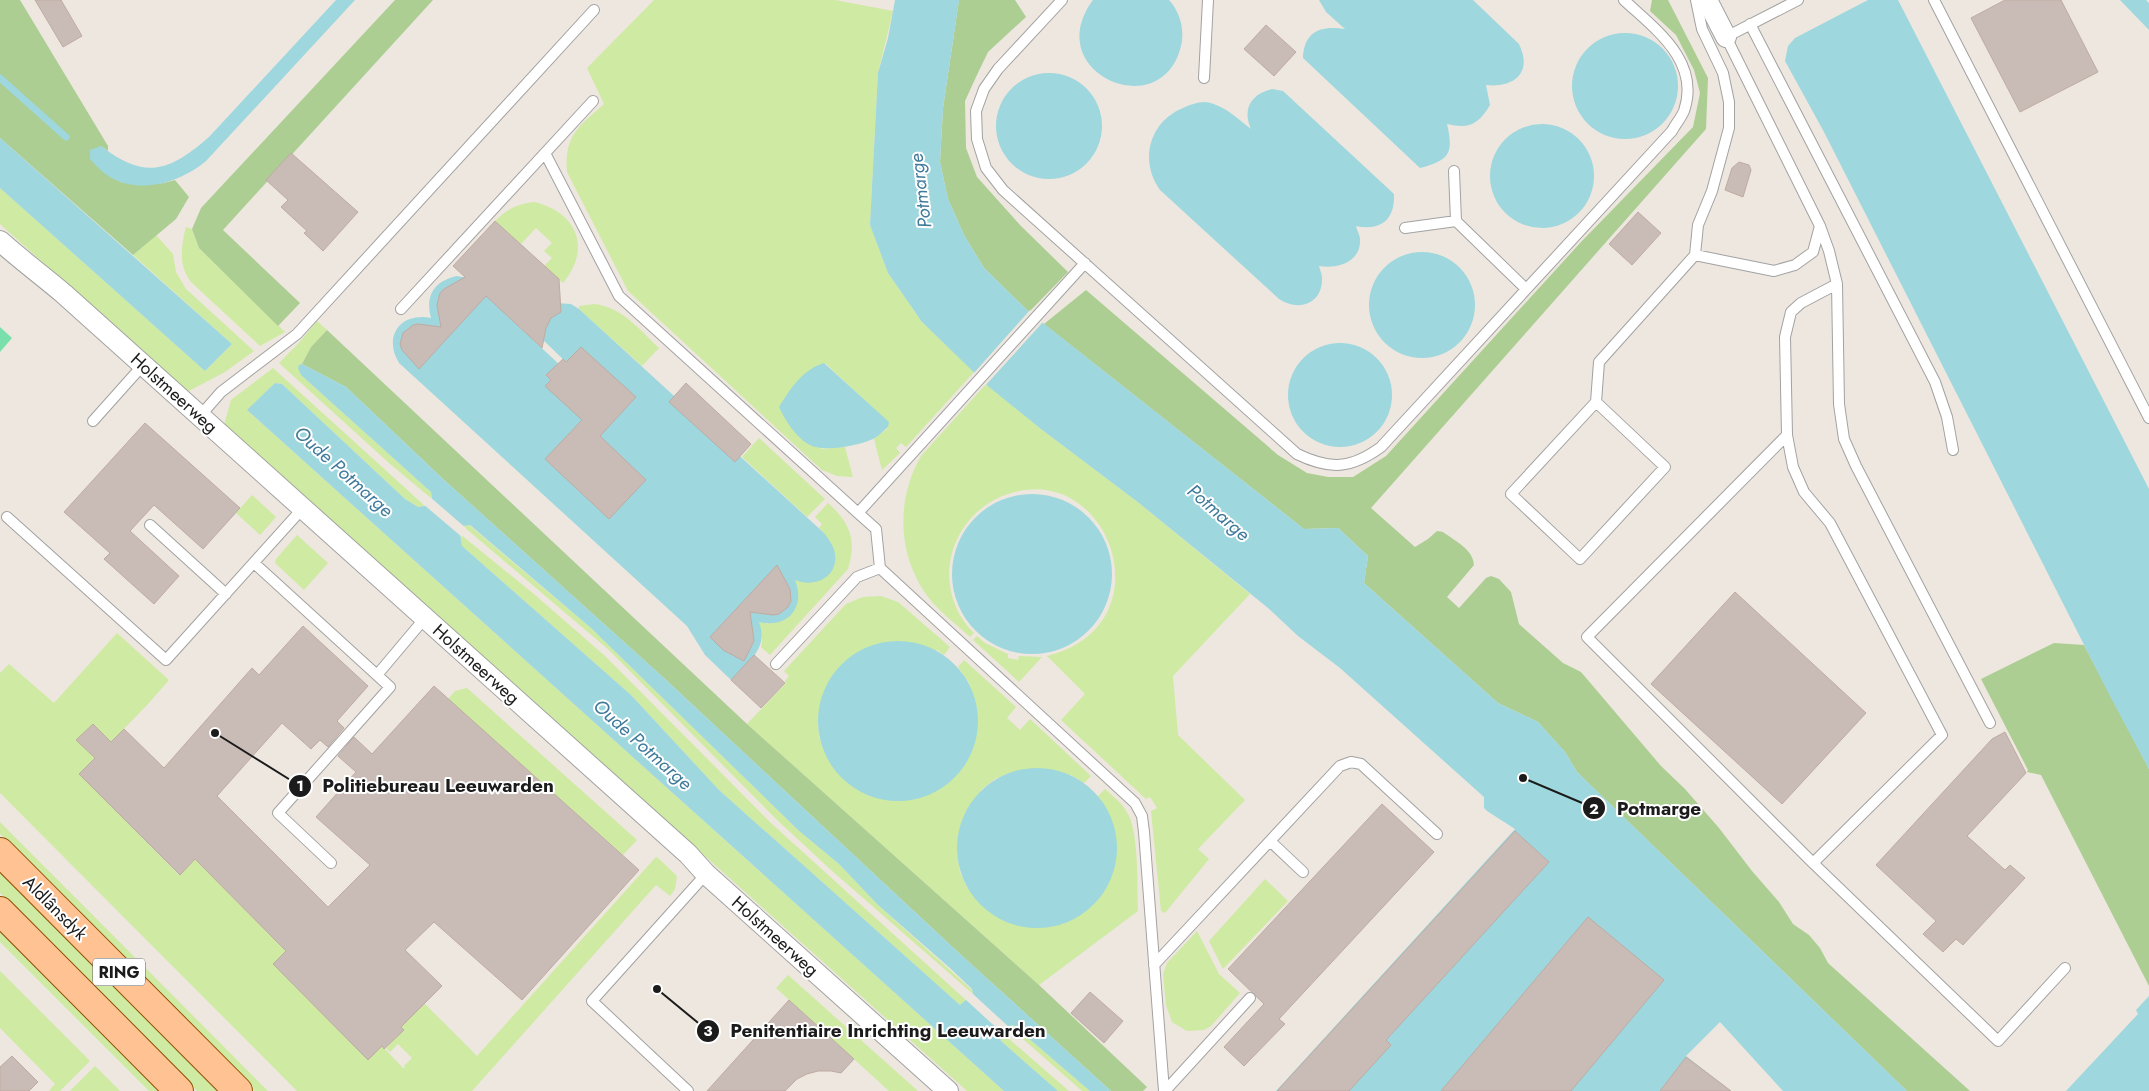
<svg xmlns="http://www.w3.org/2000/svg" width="2149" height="1091" font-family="Jost,sans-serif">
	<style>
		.grass { fill: #cfeaa2 }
		.forest { fill: #acce92 }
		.pitch { fill: #7ae0ab }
		.water { fill: #9ed7dd; fill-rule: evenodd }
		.pier { fill: #ede7df }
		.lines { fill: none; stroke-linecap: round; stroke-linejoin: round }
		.stream { stroke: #9ed7dd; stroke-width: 7 }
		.building { fill: #c9bcb6; stroke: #bfaba2 }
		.lane-casing { stroke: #a2a2a2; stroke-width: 12 }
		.street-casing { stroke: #a2a2a2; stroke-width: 22 }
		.primary-casing { stroke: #914e00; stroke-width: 30 }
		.lane { stroke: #fff; stroke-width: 10 }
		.street { stroke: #fff; stroke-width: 20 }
		.primary { stroke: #ffc293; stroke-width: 28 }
		.labels { text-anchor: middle; stroke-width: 4; stroke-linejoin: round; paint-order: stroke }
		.shield { fill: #fff; stroke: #5f5f5f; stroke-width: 1 }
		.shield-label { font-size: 16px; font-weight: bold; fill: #1b1b1b }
		.street-label { font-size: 18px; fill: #1b1b1b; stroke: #fff }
		.water-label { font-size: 19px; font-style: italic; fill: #407b9c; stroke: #fff }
		.leader { fill: none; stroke: #1b1b1b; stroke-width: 2 }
		.callout-dot { fill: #1b1b1b; stroke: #fff; stroke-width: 2 }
		.mark-label { font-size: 15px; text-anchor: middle; font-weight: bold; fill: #fff }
		.callout-label { font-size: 19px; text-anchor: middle; font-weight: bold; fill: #1b1b1b; stroke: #fff; stroke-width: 4; stroke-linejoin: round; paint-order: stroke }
	</style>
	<rect width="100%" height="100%" fill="#ede7df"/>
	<path class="grass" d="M 654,0 L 835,0 L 893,11 L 878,73 L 870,225 L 888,273 L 922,322 L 974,372 L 906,447 L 901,443 L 896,448 L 900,453 L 882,470 L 874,439 L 888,428 L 888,422 L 825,363 L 821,449 L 845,447 L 853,477 L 837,476 L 822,470 L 628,291 L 567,172 C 564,136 579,126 604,104 L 587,68 Z
		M 0,188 L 205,371 L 232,344 L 133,255 L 156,235 L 173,254 L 176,272 L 186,289 L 254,351 L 225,372 L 187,392 L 0,224 Z
		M 534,202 C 577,212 592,248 563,283 L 544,266 L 552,258 L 544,251 L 552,243 L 536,228 L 521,244 L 495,221 C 507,209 517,204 534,202 Z
		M 186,227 L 192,229 L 199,248 L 285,332 L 260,346 L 192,283 C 178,267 181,246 186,227 Z
		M 594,304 C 622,307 639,329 659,348 L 642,366 L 579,309 L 579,306 Z
		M 317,321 L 327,330 L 311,347 L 302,364 L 299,365 L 301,375 L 431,492 L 432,499 L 389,463 L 279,363 L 298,344 Z
		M 273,368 L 425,506 L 418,507 L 405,499 L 282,384 L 275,383 L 248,411 L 1004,1091 L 967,1091 L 224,425 L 231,400 Z
		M 986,384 L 1041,429 L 1139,503 L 1250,594 L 1173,676 L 1178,735 L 1245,800 L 1198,849 L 1209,859 L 1165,913 L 1161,911 L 1151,811 L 1157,808 L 1150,797 L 1146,799 L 1061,720 L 1085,694 L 1047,656 C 1172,625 1107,451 1000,497 C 976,508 959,528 952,553 C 944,581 953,613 974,633 L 970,637 C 958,626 944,615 933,603 C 898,562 894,503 921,456 Z
		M 759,438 L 825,499 L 807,517 L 742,457 Z
		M 252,495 L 276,517 L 260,535 L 236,513 Z
		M 828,503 C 850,523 857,540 848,569 L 770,655 L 761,647 L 762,640 L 759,621 L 768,624 L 798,588 L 794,580 L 824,533 L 819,528 L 822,524 L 815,517 Z
		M 469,525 L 591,628 L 798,830 L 839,864 L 878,905 L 972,990 L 973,994 L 831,870 L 776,819 L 609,650 L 463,526 Z
		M 460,534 L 535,595 L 605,656 L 772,824 L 967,1001 L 960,1005 L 719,790 L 631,695 L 462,546 Z
		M 297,535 L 328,563 L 304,590 L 275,563 L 276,559 Z
		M 881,596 L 898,602 L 950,647 L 944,655 L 937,650 L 818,720 L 819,737 L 825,753 L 941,787 L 955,777 L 965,764 L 973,749 L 969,683 L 958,667 L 964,660 L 1016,707 L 1007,718 L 1020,730 L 1030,719 L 1091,776 L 1084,783 L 1071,775 L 1009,773 L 995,779 L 981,790 L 957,854 L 960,872 L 967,888 L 1114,869 C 1119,841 1114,820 1098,796 L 1105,789 C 1114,797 1123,804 1128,814 C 1139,834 1137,887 1138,911 L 1039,985 L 747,724 L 786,683 L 785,681 L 789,676 L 784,671 L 846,604 L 863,597 Z
		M 117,633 L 169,680 L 148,704 L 111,742 L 93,724 L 77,740 L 95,758 L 79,774 L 179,875 L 195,859 L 286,951 L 273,964 L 368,1059 L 382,1046 L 403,1068 L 405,1068 L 404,1066 L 412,1058 L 398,1044 L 390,1052 L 386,1048 L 403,1030 L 401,1027 L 424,1003 L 477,1056 L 655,858 L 657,857 L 677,876 L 675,889 L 670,896 L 656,885 L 472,1091 L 297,1091 L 0,793 L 0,673 L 9,664 L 54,703 Z
		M 977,636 L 985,643 L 1008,654 L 1008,658 L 1018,660 L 1019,656 L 1042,657 L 1019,682 L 973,640 Z
		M 467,688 L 637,840 L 623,855 L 448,699 L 455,691 Z
		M 0,822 L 268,1091 L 255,1091 L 238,1074 L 0,834 Z
		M 0,870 L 220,1091 L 197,1091 L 0,893 Z
		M 1265,879 L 1288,901 L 1223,969 L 1209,941 Z
		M 0,929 L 161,1091 L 149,1091 L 0,942 Z
		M 1197,931 L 1219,974 L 1240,993 L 1211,1026 L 1204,1030 L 1187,1031 L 1172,1022 L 1166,1005 L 1163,974 L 1167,963 Z
		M 0,971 L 90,1061 L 60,1091 L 49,1091 L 55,1084 L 0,1028 Z
		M 788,975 L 918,1091 L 889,1091 L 776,988 Z
		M 1013,1025 L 1090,1091 L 1082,1091 L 1008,1026 Z
		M 1001,1032 L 1069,1091 L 1058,1091 L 1001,1041 L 999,1035 Z
		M 95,1066 L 120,1091 L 70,1091 Z"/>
	<path class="forest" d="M 0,0 L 20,0 L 108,146 L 108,151 L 101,146 L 120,182 C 140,185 156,186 175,180 L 189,197 L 176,219 L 133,255 L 0,138 Z
		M 395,0 L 433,0 L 223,230 L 300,303 L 278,326 L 199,248 L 192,229 L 201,208 Z
		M 959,0 L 1015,0 L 1026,17 L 988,52 L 976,77 L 965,101 L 966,148 L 977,177 L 1021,226 L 1068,272 L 1029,312 L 984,268 L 964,235 L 948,199 L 940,162 L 943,108 Z
		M 1652,0 L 1668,0 L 1708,78 L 1706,129 L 1371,508 L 1415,547 L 1428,539 L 1437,531 L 1443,532 C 1455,541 1473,549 1474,565 L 1447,597 L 1459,608 L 1486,578 L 1491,576 L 1499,579 L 1511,592 L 1519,624 L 1563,663 L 1581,672 L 1661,766 L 1685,789 L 1719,828 L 1752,871 L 1779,902 L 1793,924 L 1809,935 L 1820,948 L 1828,963 L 1970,1091 L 1907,1091 L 1577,772 L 1565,752 L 1538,722 L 1498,703 L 1364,583 L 1368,556 L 1338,528 L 1304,529 L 1044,324 L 1086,290 L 1278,455 L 1307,473 L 1328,477 L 1353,477 L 1386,456 L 1581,242 L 1693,127 L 1700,93 L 1694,70 L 1676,35 L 1650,11 Z
		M 327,330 L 747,724 L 1039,985 L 1147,1087 L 1143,1091 L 1111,1091 L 960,954 L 665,679 L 443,479 L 346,387 L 302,364 L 311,347 Z
		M 2054,643 L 2084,645 L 2149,769 L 2149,986 L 2041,775 L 2027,772 L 2028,770 L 1981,679 Z"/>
	<path class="pitch" d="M 0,327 L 12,338 L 0,352 Z"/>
	<path class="water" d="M 336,0 L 355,0 L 206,161 C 180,183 135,197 104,173 C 99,169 95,164 90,159 L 90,150 L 101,146 C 145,180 169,172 209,137 Z
		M 895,0 L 959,0 L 943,108 L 940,162 L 948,199 L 964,235 L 984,268 L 1029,312 L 1304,529 L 1338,528 L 1368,556 L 1364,583 L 1498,703 L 1538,722 L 1565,752 L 1577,772 L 1907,1091 L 1783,1091 L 1720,1022 L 1686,1056 L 1731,1091 L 1276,1091 L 1515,829 L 1487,811 L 1484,808 L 1484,797 L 1340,668 L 1298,636 L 1268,608 L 1139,503 L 1041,429 L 989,387 L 922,322 L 888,273 L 870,225 L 878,73 L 888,38 Z
		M 1093,0 L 1169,0 C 1180,12 1185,30 1181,46 C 1162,126 1039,73 1093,0 Z
		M 1319,0 L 1473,0 L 1519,44 C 1533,73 1514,88 1486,85 L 1490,105 C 1478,125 1469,129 1447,124 C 1454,154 1449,160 1420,168 L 1303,58 C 1304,31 1321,25 1345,29 L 1326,12 Z
		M 1868,0 L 1898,0 L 2149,489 L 2149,769 L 2112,700 L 1824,132 L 1785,61 L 1788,46 L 1795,38 Z
		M 2120,0 L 2146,0 L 2149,3 L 2149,30 Z
		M1572 86a53 53 0 1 1 106 0a53 53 0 1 1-106 0Z
		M996 126a53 53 0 1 1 106 0a53 53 0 1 1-106 0Z
		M 1272,89 L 1283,91 L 1394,194 C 1395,220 1381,231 1356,226 C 1357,230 1359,234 1360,238 C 1362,262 1338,269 1319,266 C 1320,270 1322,274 1322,278 C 1323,304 1298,312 1279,299 L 1160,190 C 1139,161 1149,122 1183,108 C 1189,105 1198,102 1205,102 C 1223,104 1238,119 1251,129 C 1242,109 1251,94 1272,89 Z
		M1490 176a52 52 0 1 1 104 0a52 52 0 1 1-104 0Z
		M 0,138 L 232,344 L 205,371 L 0,188 Z
		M1369 305a53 53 0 1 1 106 0a53 53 0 1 1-106 0Z
		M 457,276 L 467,278 L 562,367 L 566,362 L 542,339 L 539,331 L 556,303 L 571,304 L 579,309 L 824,533 C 829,540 834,546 835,554 C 838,578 814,588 795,580 C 806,607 788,629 759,622 C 769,649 748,662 731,680 L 705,655 L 687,626 L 399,363 C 383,337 400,312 431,318 C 425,296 434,281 457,276 Z
		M1288 395a52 52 0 1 1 104 0a52 52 0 1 1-104 0Z
		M 824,363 L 889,422 L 888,427 C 883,431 878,437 873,439 C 857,446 823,453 808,444 C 795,436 785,420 779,407 C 791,388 802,370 824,363 Z
		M 302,364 L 346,387 L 443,479 L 665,679 L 960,954 L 1111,1091 L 1090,1091 L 1013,1025 C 1007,1026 1003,1030 999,1035 L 1001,1041 L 1058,1091 L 1004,1091 L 247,410 L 275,383 L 282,384 L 405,499 L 418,507 L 425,506 L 432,499 L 431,492 L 301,375 L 298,368 L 299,365 ZM 470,525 L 591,628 L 798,830 L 839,864 L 878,905 L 951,969 L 972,989 L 973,994 L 960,1005 L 719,790 L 631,695 L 462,546 L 460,534 L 463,526 Z
		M952 574a80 80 0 1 1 160 0a80 80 0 1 1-160 0Z
		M818 721a80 80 0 1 1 160 0a80 80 0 1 1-160 0Z
		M957 848a80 80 0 1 1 160 0a80 80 0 1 1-160 0Z
		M 2149,996 L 2149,1091 L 2066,1091 L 2138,1014 L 2136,1010 Z"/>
	<path class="pier" d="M 1030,310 L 1044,321 L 985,386 L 973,374 Z
		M 430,497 L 466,528 L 462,537 L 423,504 Z
		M 971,993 L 973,994 L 1010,1028 L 1003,1034 L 1001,1032 L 965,999 Z"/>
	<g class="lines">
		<path class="stream" d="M 0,78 L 66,137"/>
	</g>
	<path class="building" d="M 35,0 L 61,0 L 82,36 L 63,47 Z
		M 2005,0 L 2061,0 L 2098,72 L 2020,112 L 1971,18 Z
		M 1266,25 L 1296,52 L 1274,76 L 1244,49 Z
		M 291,153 L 358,212 L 323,251 L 304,233 L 307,231 L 281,207 L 288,200 L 266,180 Z
		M 1739,162 L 1749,165 L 1751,170 L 1743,197 L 1725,190 L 1732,168 Z
		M 1638,212 L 1661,233 L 1632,265 L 1609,244 Z
		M 495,221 L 559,279 L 561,312 L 551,318 L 546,328 L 542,348 L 486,296 L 419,369 L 402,350 L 400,344 L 403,333 L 413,325 L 418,324 L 441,327 L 437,305 L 440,293 L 444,289 L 465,277 L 453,266 Z
		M 581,347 L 636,397 L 600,436 L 646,480 L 609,519 L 545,459 L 582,420 L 545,386 L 551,380 L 546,375 L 563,359 L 566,362 Z
		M 686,383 L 751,444 L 735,462 L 669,402 Z
		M 145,423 L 240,508 L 203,549 L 154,505 L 130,531 L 179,576 L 154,604 L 104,559 L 110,553 L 64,512 Z
		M 777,565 L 790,589 L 791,601 L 788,607 L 779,614 L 773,615 L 750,612 L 754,641 L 744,661 L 723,650 L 710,637 Z
		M 1735,592 L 1866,713 L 1782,804 L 1651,684 Z
		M 303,626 L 368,686 L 337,721 L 344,728 L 328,747 L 320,740 L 311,749 L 282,723 L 217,796 L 328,907 L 370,865 L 316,817 L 356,772 L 338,756 L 354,737 L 372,754 L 434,686 L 639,870 L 522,1000 L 434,922 L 405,950 L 442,986 L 401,1027 L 404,1030 L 384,1049 L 382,1046 L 368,1060 L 273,964 L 286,951 L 195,859 L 180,875 L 79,774 L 95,758 L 76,740 L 93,724 L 111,742 L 124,729 L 164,768 L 252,668 L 259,675 Z
		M 754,655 L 785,683 L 761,708 L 731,680 Z
		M 2005,732 L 2026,773 L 1967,836 L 2005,870 L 2010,865 L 2025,878 L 1963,945 L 1956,939 L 1943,952 L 1923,934 L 1936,921 L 1876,865 L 1992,739 Z
		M 1382,804 L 1434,852 L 1279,1019 L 1285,1024 L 1244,1066 L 1224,1047 L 1264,1004 L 1228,969 Z
		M 1515,831 L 1549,862 L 1386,1040 L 1391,1045 L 1349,1091 L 1277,1091 Z
		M 1588,917 L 1664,980 L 1571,1091 L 1441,1091 Z
		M 1090,992 L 1123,1021 L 1104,1043 L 1071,1013 Z
		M 789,1000 L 854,1059 L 841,1073 L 831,1071 L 818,1071 L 807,1074 L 797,1079 L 785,1091 L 707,1091 Z
		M 12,1056 L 38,1082 L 29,1091 L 0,1091 L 0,1067 Z
		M 1686,1057 L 1731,1091 L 1660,1091 Z"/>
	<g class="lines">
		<defs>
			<path id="lane" d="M 1062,0 L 998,69 L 984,89 L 976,111 L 977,139 L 986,168 L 1003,190 L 1297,454 C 1330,470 1351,469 1381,447 L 1672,131 C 1675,125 1681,118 1684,111 C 1701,61 1655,29 1624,0
				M 1798,0 L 1726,37 L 1820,226 L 1829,251 L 1837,284 L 1839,404 L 1844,439 L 1856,466 L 1990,723
				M 1934,0 L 2149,418
				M 1750,24 L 1935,382 L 1947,417 L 1953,450
				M 1204,78 L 1208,0
				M 545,153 L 619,296 L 858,513
				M 1454,171 L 1456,221 L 1526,289
				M 1405,228 L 1456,221
				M 1695,255 L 1774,271 L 1795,265 L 1813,252 L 1820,226
				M 1085,263 L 858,513 L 876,529 L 880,568 L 1135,803 L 1142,816 L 1144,832 L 1164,1091
				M 401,309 L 593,101
				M 1596,402 L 1665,467 L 1580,559 L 1511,494 L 1596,402 L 1599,362 L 1695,255 L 1698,225 L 1712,191 L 1729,128 L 1729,102 L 1723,73 L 1702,29 L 1696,0
				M 200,416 L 221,392 L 297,334 L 594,10
				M 93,421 L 143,365
				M 1787,435 L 1587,637 L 1813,863 L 1942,735 L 1830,523 L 1804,492 L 1793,467 L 1787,435 L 1785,337 L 1791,312 L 1801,303 L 1837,284
				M 7,517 L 166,660 L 303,508
				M 150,525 L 226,594
				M 254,563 L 390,687 L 278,813 L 331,863
				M 776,664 L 857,577 L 880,568
				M 377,675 L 425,618
				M 1270,841 L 1303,872
				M 1813,863 L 1998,1041 L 2065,968
				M 1154,965 L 1340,766 L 1351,762 L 1361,764 L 1437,834
				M 688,1091 L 592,1001 L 706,874
				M 1165,1091 L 1250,998"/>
			<path id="street" d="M 1707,0 L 1726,37
				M 0,241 C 21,260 43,276 64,294 C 273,479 480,667 688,854 L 706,874 L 948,1091"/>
			<path id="primary" d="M 0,852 L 238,1091
				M 0,911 L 179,1091"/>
		</defs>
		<use href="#lane" class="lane-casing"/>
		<use href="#street" class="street-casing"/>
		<use href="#primary" class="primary-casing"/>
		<use href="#lane" class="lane"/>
		<use href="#street" class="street"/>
		<use href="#primary" class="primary"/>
	</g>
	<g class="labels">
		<rect class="shield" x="93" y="958.5" width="52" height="27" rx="4"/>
		<g class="shield-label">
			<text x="119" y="978">RING</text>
		</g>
		<g class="street-label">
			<text transform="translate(174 393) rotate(42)" y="6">Holstmeerweg</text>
			<text transform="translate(476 664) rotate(42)" y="6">Holstmeerweg</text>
			<text transform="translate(55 908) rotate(45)" y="6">Aldlânsdyk</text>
			<text transform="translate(775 936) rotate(42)" y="6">Holstmeerweg</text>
		</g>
		<g class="water-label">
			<text transform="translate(920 191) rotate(-97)" y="7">Potmarge</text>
			<text transform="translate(344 471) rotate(42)" y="7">Oude Potmarge</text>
			<text transform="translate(1219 512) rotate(41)" y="7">Potmarge</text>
			<text transform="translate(643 744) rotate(42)" y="7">Oude Potmarge</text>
		</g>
	</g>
	<path class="leader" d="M215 733L300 786M1523 778L1594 808M657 989L708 1031"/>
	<g class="callout-dot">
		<circle cx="215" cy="733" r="5"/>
		<circle cx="1523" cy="778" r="5"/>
		<circle cx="657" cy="989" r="5"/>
		<circle cx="300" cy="786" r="12"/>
		<circle cx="1594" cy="808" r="12"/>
		<circle cx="708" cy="1031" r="12"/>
	</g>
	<g class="mark-label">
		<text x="300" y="791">1</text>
		<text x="1594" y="814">2</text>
		<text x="708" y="1036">3</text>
	</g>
	<g class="callout-label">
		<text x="438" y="792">Politiebureau Leeuwarden</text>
		<text x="1659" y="815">Potmarge</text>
		<text x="888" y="1037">Penitentiaire Inrichting Leeuwarden</text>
	</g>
</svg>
